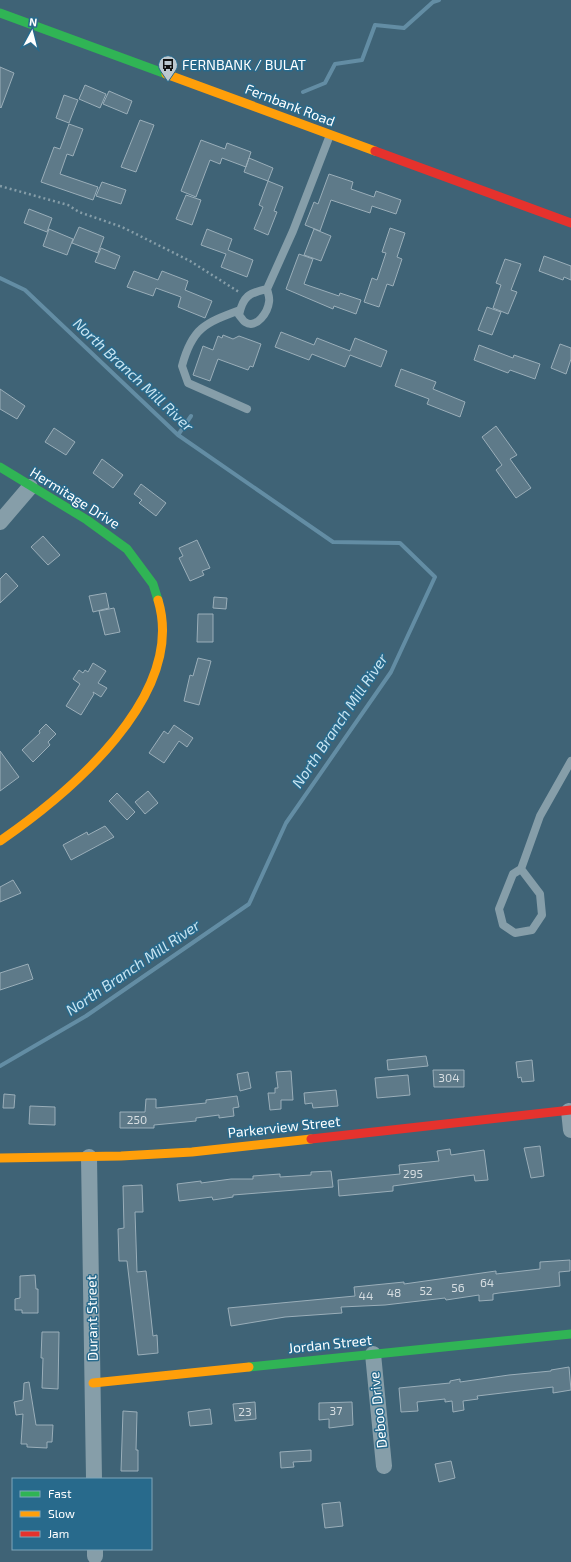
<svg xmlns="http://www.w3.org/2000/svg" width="571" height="1562" font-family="'Exo 2',sans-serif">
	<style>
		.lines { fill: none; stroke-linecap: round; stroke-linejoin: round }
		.stream { stroke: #638da4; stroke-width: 4 }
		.building { fill: #5e7a89; stroke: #9aaeb9 }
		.path { stroke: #869ea9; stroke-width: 2.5; stroke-dasharray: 2 3; stroke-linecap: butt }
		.lane { stroke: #869ea9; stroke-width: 8 }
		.street { stroke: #869ea9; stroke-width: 16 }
		.fast { stroke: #30b455; stroke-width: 9 }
		.slow { stroke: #ff9f0a; stroke-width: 9 }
		.jam { stroke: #e5322d; stroke-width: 9 }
		.labels { text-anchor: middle; stroke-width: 3; stroke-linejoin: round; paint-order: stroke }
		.number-label { font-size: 12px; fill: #d7dee2 }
		.poi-label { font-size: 14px; fill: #fff; stroke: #286a8c; text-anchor: start }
		.street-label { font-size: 14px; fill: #fff; stroke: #286a8c }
		.water-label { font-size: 15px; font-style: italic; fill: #c9e5f2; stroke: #286a8c }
	</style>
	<rect width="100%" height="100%" fill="#3f6376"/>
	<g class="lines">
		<path class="stream" d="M 303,92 L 325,83 L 335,64 L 362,60 L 375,25 L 404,28 L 433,2 L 439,0
			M 0,278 L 25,290 L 178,435 L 333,542 L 400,543 L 435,577 L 391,672 L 286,823 L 249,904 L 86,1016 L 0,1066
			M 178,435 L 191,416"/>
	</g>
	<path class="building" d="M 0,67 L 14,73 L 1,108 L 0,107 Z
		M 85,85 L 106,94 L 100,108 L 79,99 Z
		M 109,91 L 132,101 L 127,114 L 103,104 Z
		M 64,95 L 78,100 L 69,123 L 56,118 Z
		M 140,120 L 154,125 L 136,172 L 121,167 Z
		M 69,124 L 83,129 L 73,156 L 67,154 L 60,174 L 98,187 L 93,200 L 41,182 L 54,147 L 60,149 Z
		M 201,140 L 225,149 L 227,143 L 251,152 L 246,167 L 222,158 L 220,164 L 210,160 L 196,197 L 181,191 Z
		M 249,158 L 273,168 L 268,181 L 244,172 Z
		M 329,174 L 353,182 L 351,189 L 374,197 L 376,191 L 401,200 L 396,214 L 372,206 L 370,213 L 331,200 L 320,231 L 305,225 L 314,202 L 318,204 Z
		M 268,181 L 283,187 L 274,211 L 277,212 L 268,235 L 254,229 L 263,207 L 259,205 Z
		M 102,182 L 126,190 L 121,204 L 96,196 Z
		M 186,195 L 201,200 L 192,225 L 176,219 Z
		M 29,209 L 52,218 L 47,232 L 24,223 Z
		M 79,227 L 104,237 L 98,253 L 72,243 Z
		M 390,228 L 405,233 L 397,257 L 402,259 L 393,286 L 387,284 L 379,307 L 364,302 L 372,278 L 377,280 L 386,253 L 382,252 Z
		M 49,229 L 73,239 L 67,255 L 43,246 Z
		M 207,229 L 232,239 L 228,250 L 253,260 L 247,277 L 221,267 L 226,254 L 201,245 Z
		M 314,229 L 331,236 L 321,261 L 304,255 Z
		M 101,248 L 120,256 L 115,269 L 95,262 Z
		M 299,254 L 313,259 L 304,284 L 339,296 L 340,293 L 361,300 L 356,314 L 334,306 L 333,309 L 286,289 Z
		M 544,256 L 571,266 L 571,280 L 564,277 L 563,280 L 539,271 Z
		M 505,259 L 521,264 L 511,290 L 517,292 L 508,314 L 493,308 L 501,285 L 496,283 Z
		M 134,271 L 158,280 L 162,271 L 188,281 L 185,290 L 212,301 L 205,318 L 178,307 L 181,297 L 156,288 L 153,296 L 127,287 Z
		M 487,307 L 501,312 L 492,335 L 478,330 Z
		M 281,332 L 314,345 L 317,338 L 350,351 L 355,338 L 387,351 L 381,367 L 350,355 L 345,367 L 312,354 L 309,360 L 275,347 Z
		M 223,335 L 233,339 L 239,336 L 261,344 L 253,367 L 250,366 L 248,370 L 218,359 L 210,381 L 193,375 L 203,346 L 213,350 L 218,336 L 222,338 Z
		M 560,344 L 571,348 L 571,359 L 566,374 L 551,368 Z
		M 479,345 L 513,358 L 514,355 L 540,364 L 535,379 L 510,370 L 508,373 L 474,360 Z
		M 401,369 L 436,382 L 433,389 L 465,402 L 460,417 L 427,404 L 429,399 L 395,386 Z
		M 0,389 L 25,406 L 17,419 L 0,409 Z
		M 496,426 L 517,455 L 510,459 L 531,488 L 516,498 L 496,470 L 502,465 L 482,437 Z
		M 54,428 L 75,442 L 66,455 L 45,442 Z
		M 102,459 L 123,475 L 113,488 L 93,473 Z
		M 141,484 L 166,503 L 156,516 L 139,503 L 142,500 L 134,494 Z
		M 43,536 L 60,555 L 48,565 L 31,547 Z
		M 197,540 L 210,568 L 202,571 L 204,575 L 190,581 L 179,558 L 183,556 L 179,548 Z
		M 6,573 L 18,586 L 0,603 L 0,579 Z
		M 106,593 L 109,608 L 93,612 L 89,596 Z
		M 214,597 L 227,598 L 226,609 L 213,608 Z
		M 114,608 L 120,632 L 105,635 L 99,611 Z
		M 198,614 L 213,614 L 213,642 L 197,642 Z
		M 198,658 L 211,661 L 199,705 L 184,701 L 190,675 L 193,676 Z
		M 93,663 L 106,671 L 98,683 L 107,688 L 101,697 L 93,692 L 94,694 L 81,715 L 66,706 L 80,684 L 73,679 L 79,670 L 83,673 L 85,670 L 88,672 Z
		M 46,724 L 56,734 L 48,742 L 50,745 L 33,762 L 22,750 L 40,733 L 39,731 Z
		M 174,725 L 193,738 L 187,747 L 179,741 L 164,763 L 149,753 L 164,731 L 168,734 Z
		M 0,751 L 19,777 L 0,791 Z
		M 148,791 L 158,803 L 145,814 L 135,802 Z
		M 117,793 L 135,812 L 127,820 L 109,801 Z
		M 105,826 L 114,837 L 71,860 L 63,845 L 87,832 L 88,835 Z
		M 13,880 L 21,893 L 0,902 L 0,887 Z
		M 28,964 L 33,979 L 0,990 L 0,973 Z
		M 426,1056 L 428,1066 L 388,1070 L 387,1060 Z
		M 532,1060 L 534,1081 L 522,1082 L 521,1077 L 518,1078 L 516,1062 Z
		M 433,1070 L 464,1070 L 464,1087 L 434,1087 Z
		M 291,1071 L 293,1100 L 281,1100 L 281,1109 L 270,1110 L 268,1093 L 275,1093 L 275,1088 L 278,1088 L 276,1072 Z
		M 248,1072 L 251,1088 L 240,1091 L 237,1074 Z
		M 408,1075 L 410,1095 L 377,1098 L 375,1078 Z
		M 336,1090 L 338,1106 L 313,1108 L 312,1103 L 305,1104 L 304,1093 Z
		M 4,1094 L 15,1095 L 14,1108 L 3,1108 Z
		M 237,1096 L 239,1107 L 233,1108 L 234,1116 L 219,1118 L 219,1115 L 196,1118 L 196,1121 L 154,1125 L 154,1128 L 120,1128 L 120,1112 L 145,1112 L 146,1099 L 156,1099 L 156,1108 L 206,1103 L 206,1100 Z
		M 30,1106 L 55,1107 L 55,1125 L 29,1124 Z
		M 540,1146 L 544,1176 L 531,1178 L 524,1148 Z
		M 450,1149 L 451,1155 L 484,1150 L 488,1180 L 475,1181 L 474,1175 L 393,1186 L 393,1191 L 339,1196 L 338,1180 L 400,1174 L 399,1165 L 439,1161 L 437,1151 Z
		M 331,1171 L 333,1187 L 233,1195 L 233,1197 L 213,1200 L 212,1197 L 179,1201 L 177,1184 L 201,1181 L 201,1183 L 231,1179 L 253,1179 L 253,1176 L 280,1174 L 280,1177 L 311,1175 L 311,1172 Z
		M 142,1185 L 143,1212 L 135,1212 L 137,1272 L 146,1271 L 153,1336 L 157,1335 L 158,1353 L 138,1355 L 127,1261 L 119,1261 L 118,1229 L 124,1228 L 123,1186 Z
		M 570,1260 L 570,1271 L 559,1272 L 560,1286 L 499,1293 L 493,1294 L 493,1300 L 479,1301 L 479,1295 L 446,1300 L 445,1298 L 385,1305 L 341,1307 L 342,1313 L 285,1317 L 231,1326 L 228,1308 L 355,1296 L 354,1287 L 404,1282 L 404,1284 L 496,1271 L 496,1274 L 540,1269 L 540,1262 Z
		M 35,1275 L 36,1289 L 38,1289 L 38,1313 L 22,1313 L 22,1310 L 15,1310 L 15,1299 L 20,1298 L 20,1276 Z
		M 42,1332 L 59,1332 L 58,1389 L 42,1388 L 43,1358 L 41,1358 Z
		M 569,1367 L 571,1390 L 553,1393 L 553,1387 L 477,1396 L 478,1399 L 463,1401 L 464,1410 L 453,1412 L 452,1401 L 445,1402 L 445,1399 L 417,1402 L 418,1411 L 401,1412 L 399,1388 L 450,1383 L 450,1381 L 460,1379 L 460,1382 L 509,1375 L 551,1371 L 551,1370 Z
		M 29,1382 L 36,1425 L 53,1425 L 52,1442 L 47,1442 L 47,1448 L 27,1447 L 27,1444 L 21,1444 L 23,1414 L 16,1415 L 14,1402 L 23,1400 L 24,1383 Z
		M 255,1402 L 256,1419 L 235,1421 L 233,1404 Z
		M 352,1402 L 353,1425 L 329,1428 L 329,1419 L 319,1420 L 319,1403 Z
		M 210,1409 L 212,1424 L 190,1426 L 188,1412 Z
		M 123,1411 L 137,1412 L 136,1450 L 138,1450 L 138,1471 L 121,1471 Z
		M 311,1450 L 311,1461 L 293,1462 L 294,1467 L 281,1468 L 280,1452 Z
		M 451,1461 L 455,1478 L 439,1482 L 435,1464 Z
		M 340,1502 L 343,1526 L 325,1528 L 322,1504 Z"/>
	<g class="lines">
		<path class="path" d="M 0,186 L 68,205 L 79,212 L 122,227 L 190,261 L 239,292"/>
		<path class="lane" d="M 267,289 C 268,293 270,298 269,302 C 268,311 257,330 245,322 C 243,321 241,317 239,315 C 243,296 249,293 267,289 L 293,231 L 330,135
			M 240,310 C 205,323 192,328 182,366 L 188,383 L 247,409
			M 521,869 L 540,894 L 542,915 L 532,930 L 515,933 L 503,925 L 499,909 L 513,874 L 521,869 L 540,816 L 571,761"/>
		<path class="street" d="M 0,522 L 30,487
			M 569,1111 L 571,1130
			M 89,1157 L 94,1479
			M 373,1354 L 384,1466
			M 95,1549 L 95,1556"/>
		<path class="fast" d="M 0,13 L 166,74
			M 0,467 L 87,520 L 127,549 L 153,584 L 158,600
			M 249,1367 L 571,1334"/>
		<path class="slow" d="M 166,74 L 375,151
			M 0,841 C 68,794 187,696 158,600
			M 0,1158 L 121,1156 L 192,1152 L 311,1139
			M 93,1383 L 249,1367"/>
		<path class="jam" d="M 375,151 L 571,223
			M 311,1139 L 571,1110"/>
	</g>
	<defs>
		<symbol id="bus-pin" viewBox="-11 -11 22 30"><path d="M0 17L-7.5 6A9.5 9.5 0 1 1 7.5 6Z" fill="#bcc8cf" stroke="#286a8c"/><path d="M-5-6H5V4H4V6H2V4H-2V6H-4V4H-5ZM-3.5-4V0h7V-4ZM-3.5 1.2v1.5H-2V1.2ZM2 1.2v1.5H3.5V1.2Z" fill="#111"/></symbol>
	</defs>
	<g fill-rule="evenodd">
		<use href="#bus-pin" x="157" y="54" width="22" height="30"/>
	</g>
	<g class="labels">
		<g class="number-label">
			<text x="449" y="1082">304</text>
			<text x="137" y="1124">250</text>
			<text x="413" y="1178">295</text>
			<text x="487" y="1287">64</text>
			<text x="458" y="1292">56</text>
			<text x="426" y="1295">52</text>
			<text x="394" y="1297">48</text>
			<text x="366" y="1300">44</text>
			<text x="336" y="1415">37</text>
			<text x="245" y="1416">23</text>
		</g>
		<g class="poi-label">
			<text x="182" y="70">FERNBANK / BULAT</text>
		</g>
		<g class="street-label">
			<text transform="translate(290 105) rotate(21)" y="5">Fernbank Road</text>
			<text transform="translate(75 498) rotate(32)" y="5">Hermitage Drive</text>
			<text transform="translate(284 1127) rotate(-6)" y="5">Parkerview Street</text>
			<text transform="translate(92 1318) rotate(-91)" y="5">Durant Street</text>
			<text transform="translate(330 1344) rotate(-6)" y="5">Jordan Street</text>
			<text transform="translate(378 1410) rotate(-96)" y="5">Deboo Drive</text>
		</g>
		<g class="water-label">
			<text transform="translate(133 375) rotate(43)" y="5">North Branch Mill River</text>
			<text transform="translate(340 721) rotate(-56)" y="5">North Branch Mill River</text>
			<text transform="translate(133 968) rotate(-34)" y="5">North Branch Mill River</text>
		</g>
	</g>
	<rect x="12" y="1478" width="140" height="72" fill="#286a8c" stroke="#7ea6ba"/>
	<rect x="20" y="1491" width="20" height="6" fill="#30b455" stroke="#7ea6ba"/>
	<text x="48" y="1498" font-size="12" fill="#ffffff">Fast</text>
	<rect x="20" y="1511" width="20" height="6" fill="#ff9f0a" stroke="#7ea6ba"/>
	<text x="48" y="1518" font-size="12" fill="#ffffff">Slow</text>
	<rect x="20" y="1531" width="20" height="6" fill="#e5322d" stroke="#7ea6ba"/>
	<text x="48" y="1538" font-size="12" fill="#ffffff">Jam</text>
	<g transform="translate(32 32) rotate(7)" stroke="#286a8c" stroke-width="3" paint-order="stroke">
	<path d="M0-3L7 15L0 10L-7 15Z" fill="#ffffff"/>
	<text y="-6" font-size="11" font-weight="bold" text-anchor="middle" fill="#ffffff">N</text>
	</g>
</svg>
